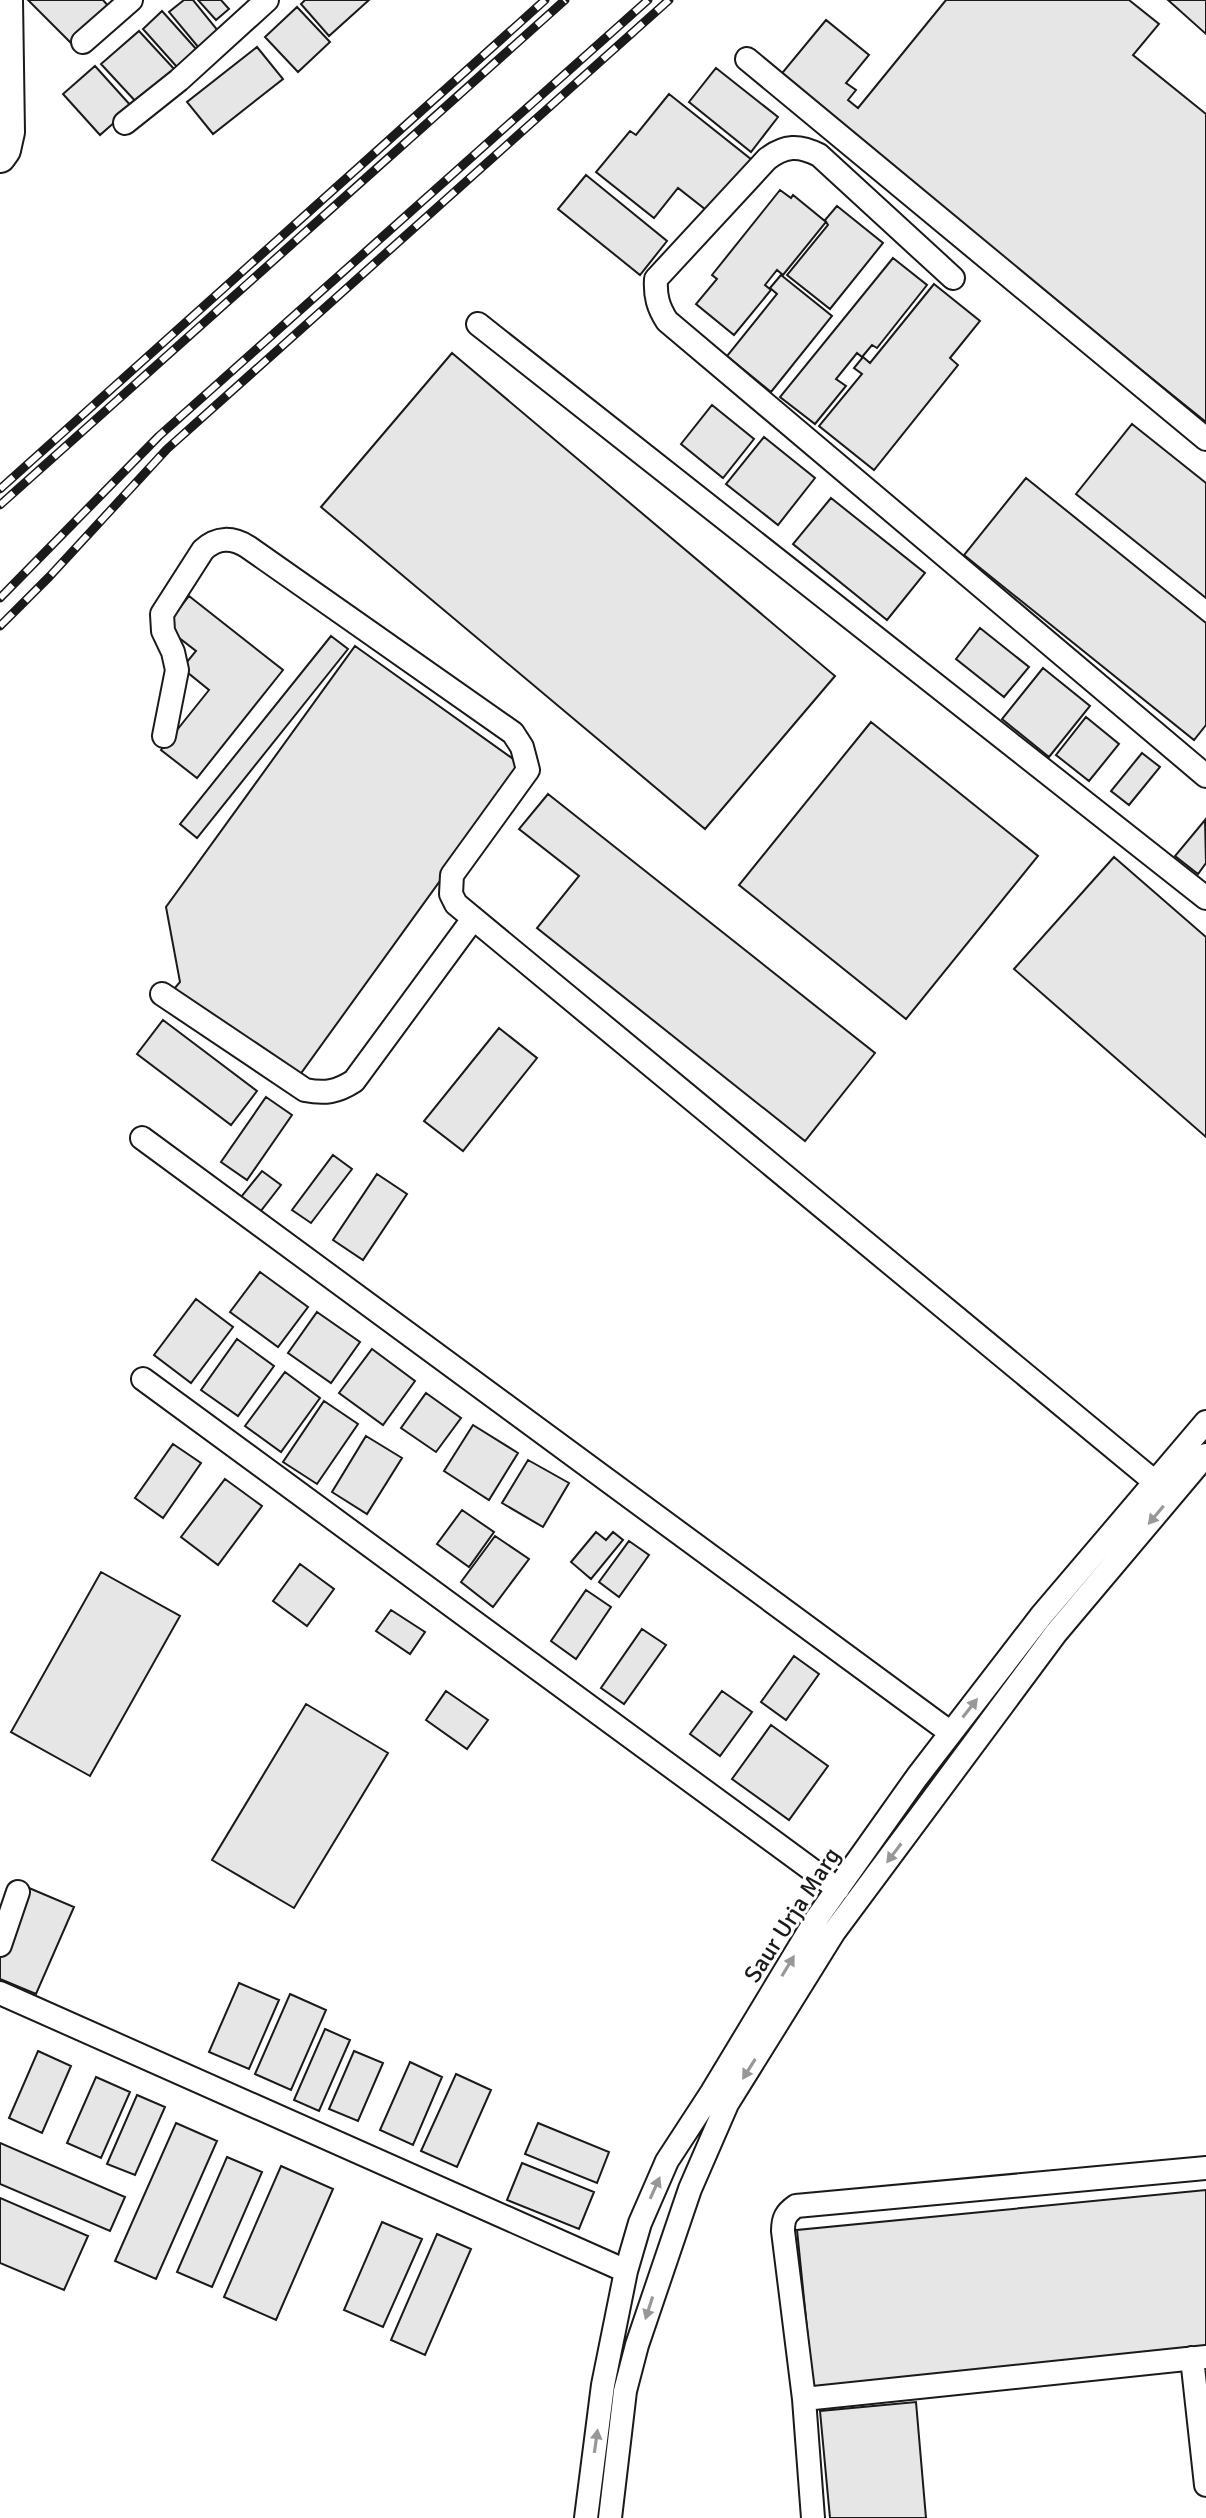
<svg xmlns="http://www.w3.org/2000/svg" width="1206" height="2518" font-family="Signika,sans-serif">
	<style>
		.building { fill: #e6e6e6; stroke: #1a1a1a; stroke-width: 2 }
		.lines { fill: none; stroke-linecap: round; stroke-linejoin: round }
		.minor-casing { stroke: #1a1a1a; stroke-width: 26 }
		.major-casing { stroke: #1a1a1a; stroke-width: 34 }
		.minor { stroke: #fff; stroke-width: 22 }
		.major { stroke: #fff; stroke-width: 30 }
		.rail-casing { stroke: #1a1a1a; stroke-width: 9 }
		.rail { stroke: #fff; stroke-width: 6; stroke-dasharray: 18; stroke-linecap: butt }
		.oneway { fill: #989898 }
		.labels { text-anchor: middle; stroke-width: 6; stroke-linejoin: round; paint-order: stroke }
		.street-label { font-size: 24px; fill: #1a1a1a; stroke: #fff }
	</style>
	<rect width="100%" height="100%" fill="#fff"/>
	<path class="building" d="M 28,0 L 103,0 L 110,8 L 72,44 Z
		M 184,0 L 193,0 L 219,32 L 199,48 L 169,12 Z
		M 198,0 L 221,0 L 229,9 L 216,20 Z
		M 305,0 L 369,0 L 329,36 L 301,4 Z
		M 946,0 L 1129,0 L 1159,24 L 1133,55 L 1206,114 L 1206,422 L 778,78 L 826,20 L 869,55 L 846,83 L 856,90 L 848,100 L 858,108 Z
		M 1168,0 L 1206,0 L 1206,34 Z
		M 297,7 L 330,42 L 298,72 L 265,37 Z
		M 162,11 L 197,50 L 177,67 L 143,29 Z
		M 139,31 L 175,70 L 138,104 L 101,64 Z
		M 257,47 L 283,79 L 213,134 L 187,102 Z
		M 95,66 L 132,107 L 100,135 L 63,94 Z
		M 716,68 L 778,117 L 751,152 L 689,102 Z
		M 669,94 L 752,160 L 710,213 L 678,188 L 654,218 L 596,172 L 630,131 L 636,135 Z
		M 586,175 L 667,241 L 640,275 L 558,209 Z
		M 780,190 L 791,198 L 793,195 L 826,222 L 783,275 L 777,270 L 765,285 L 771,290 L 734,335 L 696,304 L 717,279 L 712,275 Z
		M 837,206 L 883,243 L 830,309 L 787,275 L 828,225 L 825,220 Z
		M 893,258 L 927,285 L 877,348 L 872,345 L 862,357 L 857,353 L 836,379 L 846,386 L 815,424 L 780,397 Z
		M 781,275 L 832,316 L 771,392 L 727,356 L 777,294 L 770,288 Z
		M 934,284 L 980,321 L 950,358 L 958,365 L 874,470 L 819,426 L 862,374 L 854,368 L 863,357 L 870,363 Z
		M 452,353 L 835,676 L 705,829 L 321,507 Z
		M 712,405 L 754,439 L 723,478 L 681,444 Z
		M 1132,424 L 1206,483 L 1206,598 L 1076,494 Z
		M 764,437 L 815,478 L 778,525 L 726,484 Z
		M 1026,478 L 1206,623 L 1206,725 L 1194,740 L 964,555 Z
		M 831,498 L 925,573 L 887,620 L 793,544 Z
		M 189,596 L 283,670 L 197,778 L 161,750 L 209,690 L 182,668 L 196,651 L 165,627 Z
		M 980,628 L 1029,667 L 1004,697 L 956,659 Z
		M 331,636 L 348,649 L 197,838 L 180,824 Z
		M 355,646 L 523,766 L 299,1076 L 174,989 L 180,982 L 166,907 Z
		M 1043,668 L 1090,706 L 1049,757 L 1002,719 Z
		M 1086,717 L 1119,744 L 1089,781 L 1056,755 Z
		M 871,722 L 1038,856 L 906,1019 L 739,885 Z
		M 1142,753 L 1160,767 L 1129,805 L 1111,791 Z
		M 548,794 L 875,1053 L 805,1141 L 537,928 L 579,876 L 519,829 Z
		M 1205,820 L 1206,863 L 1198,874 L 1175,856 Z
		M 1114,857 L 1206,937 L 1206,1137 L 1014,969 Z
		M 163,1020 L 257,1091 L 231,1125 L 137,1054 Z
		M 499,1028 L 537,1058 L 463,1151 L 424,1121 Z
		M 266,1097 L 292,1115 L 247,1180 L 221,1162 Z
		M 333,1155 L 352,1169 L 311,1223 L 292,1210 Z
		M 262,1171 L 281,1185 L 260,1212 L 241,1197 Z
		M 377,1174 L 407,1194 L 363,1260 L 333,1240 Z
		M 260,1272 L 308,1307 L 278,1347 L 230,1312 Z
		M 196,1299 L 233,1327 L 191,1383 L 154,1355 Z
		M 317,1312 L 360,1342 L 331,1383 L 288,1353 Z
		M 237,1339 L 274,1366 L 238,1416 L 201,1390 Z
		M 372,1349 L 415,1381 L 383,1425 L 339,1393 Z
		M 285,1372 L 320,1398 L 281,1452 L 245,1426 Z
		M 426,1393 L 461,1418 L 436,1452 L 401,1428 Z
		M 324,1401 L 358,1424 L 317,1484 L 283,1462 Z
		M 473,1425 L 518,1453 L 489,1500 L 444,1471 Z
		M 366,1436 L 402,1458 L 367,1514 L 332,1492 Z
		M 173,1444 L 201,1463 L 163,1518 L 135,1498 Z
		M 528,1460 L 569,1483 L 543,1527 L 502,1503 Z
		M 225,1479 L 262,1506 L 218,1565 L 181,1537 Z
		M 462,1510 L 494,1532 L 469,1567 L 437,1544 Z
		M 596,1532 L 606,1540 L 613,1532 L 623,1540 L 591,1579 L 571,1562 Z
		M 495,1536 L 529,1559 L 493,1607 L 461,1582 Z
		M 629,1541 L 649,1555 L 619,1597 L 599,1582 Z
		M 300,1564 L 334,1589 L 307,1626 L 273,1601 Z
		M 101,1572 L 180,1616 L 90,1776 L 11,1732 Z
		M 586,1590 L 611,1607 L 576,1659 L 551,1641 Z
		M 391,1610 L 425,1632 L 410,1654 L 376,1631 Z
		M 642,1629 L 666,1645 L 624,1704 L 601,1688 Z
		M 794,1656 L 819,1674 L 786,1720 L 761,1702 Z
		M 446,1691 L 488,1720 L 467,1749 L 426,1720 Z
		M 722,1691 L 752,1712 L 720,1756 L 690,1734 Z
		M 306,1704 L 388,1753 L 294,1908 L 212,1860 Z
		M 771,1725 L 828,1766 L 789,1820 L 732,1779 Z
		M 29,1888 L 74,1907 L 36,1994 L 0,1979 L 0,1955 Z
		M 239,1983 L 279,2000 L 249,2069 L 209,2052 Z
		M 290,1994 L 326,2010 L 291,2090 L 255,2074 Z
		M 325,2029 L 350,2040 L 319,2111 L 294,2100 Z
		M 38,2051 L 71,2066 L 42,2133 L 9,2118 Z
		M 354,2051 L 383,2063 L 358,2121 L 329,2109 Z
		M 410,2062 L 442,2077 L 413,2145 L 380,2130 Z
		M 456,2074 L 491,2090 L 457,2167 L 421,2151 Z
		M 96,2077 L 130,2092 L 101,2158 L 67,2143 Z
		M 137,2095 L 165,2107 L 135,2175 L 107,2164 Z
		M 176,2123 L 217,2141 L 156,2279 L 115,2261 Z
		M 538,2123 L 609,2152 L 597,2183 L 525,2154 Z
		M 0,2143 L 125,2197 L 110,2231 L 0,2184 Z
		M 227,2157 L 262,2172 L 212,2287 L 177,2272 Z
		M 522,2163 L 594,2192 L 579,2229 L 507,2200 Z
		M 281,2166 L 333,2189 L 276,2320 L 224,2297 Z
		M 1206,2190 L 1206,2349 L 813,2387 L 797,2230 Z
		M 0,2198 L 88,2236 L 64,2290 L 0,2263 Z
		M 382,2222 L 422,2239 L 383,2327 L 344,2310 Z
		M 437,2234 L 471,2249 L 425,2355 L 391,2340 Z
		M 916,2402 L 926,2518 L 830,2518 L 820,2411 Z"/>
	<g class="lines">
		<defs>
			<path id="minor" d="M 83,42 L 131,0
				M 747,59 L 1206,439
				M 125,123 L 179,80 L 267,0
				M 953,278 L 819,155 C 799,145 785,145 767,159 L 656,279 C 655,296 658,307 667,321 L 1206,776
				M 478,324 L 1206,898
				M 164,736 L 177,670 L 173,652 L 163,631 L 162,614 L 203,550 C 217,537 232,537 248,547 L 513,733 L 522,747 L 528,770 L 452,875 L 451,894 L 456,904 L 1155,1482
				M 162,994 L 305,1090 C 325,1094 337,1092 354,1081 L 473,919
				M 142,1138 L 951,1733
				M 143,1379 L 838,1889
				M 0,1945 L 18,1892
				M 0,1993 L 626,2271
				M 1192,2358 L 1206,2485
				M 804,2399 L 1206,2357
				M 586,2518 L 603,2385 L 626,2271 L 640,2223 L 667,2161 L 712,2092 L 817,1918 L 917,1777 L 1041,1616 L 1206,1422
				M 610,2518 L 625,2391 L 637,2345 L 690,2189 L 727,2104 L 834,1932 L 1056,1633 L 1206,1455
				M 813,2518 L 804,2399 L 783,2231 C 783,2218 786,2213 796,2206 L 1206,2168"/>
			<path id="major" d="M 0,157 L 5,150 L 9,132 L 7,0"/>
		</defs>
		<use href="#minor" class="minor-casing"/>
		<use href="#major" class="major-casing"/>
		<use href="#minor" class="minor"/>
		<use href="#major" class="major"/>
		<defs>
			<path id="rail" d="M 0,489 L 545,0
				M 0,505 L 565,0
				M 0,598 L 159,436 L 648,0
				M 0,626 L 50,576 L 167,449 L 669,0"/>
		</defs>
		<use href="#rail" class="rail-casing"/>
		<use href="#rail" class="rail"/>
	</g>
	<defs><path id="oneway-solid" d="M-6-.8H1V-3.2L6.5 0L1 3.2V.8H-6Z" transform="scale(2)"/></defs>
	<g class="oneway">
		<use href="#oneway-solid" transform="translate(1156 1515) rotate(130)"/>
		<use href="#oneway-solid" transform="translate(970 1708) rotate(-52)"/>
		<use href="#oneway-solid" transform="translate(894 1853) rotate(127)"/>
		<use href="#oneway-solid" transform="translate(788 1966) rotate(-59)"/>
		<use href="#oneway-solid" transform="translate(749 2069) rotate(122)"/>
		<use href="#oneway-solid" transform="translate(655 2188) rotate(-66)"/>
		<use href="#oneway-solid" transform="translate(649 2308) rotate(108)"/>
		<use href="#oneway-solid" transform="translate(596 2441) rotate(-82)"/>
	</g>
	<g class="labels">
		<g class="street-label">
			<text transform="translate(792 1915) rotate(-57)" y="8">Saur Urja Marg</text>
		</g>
	</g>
</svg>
